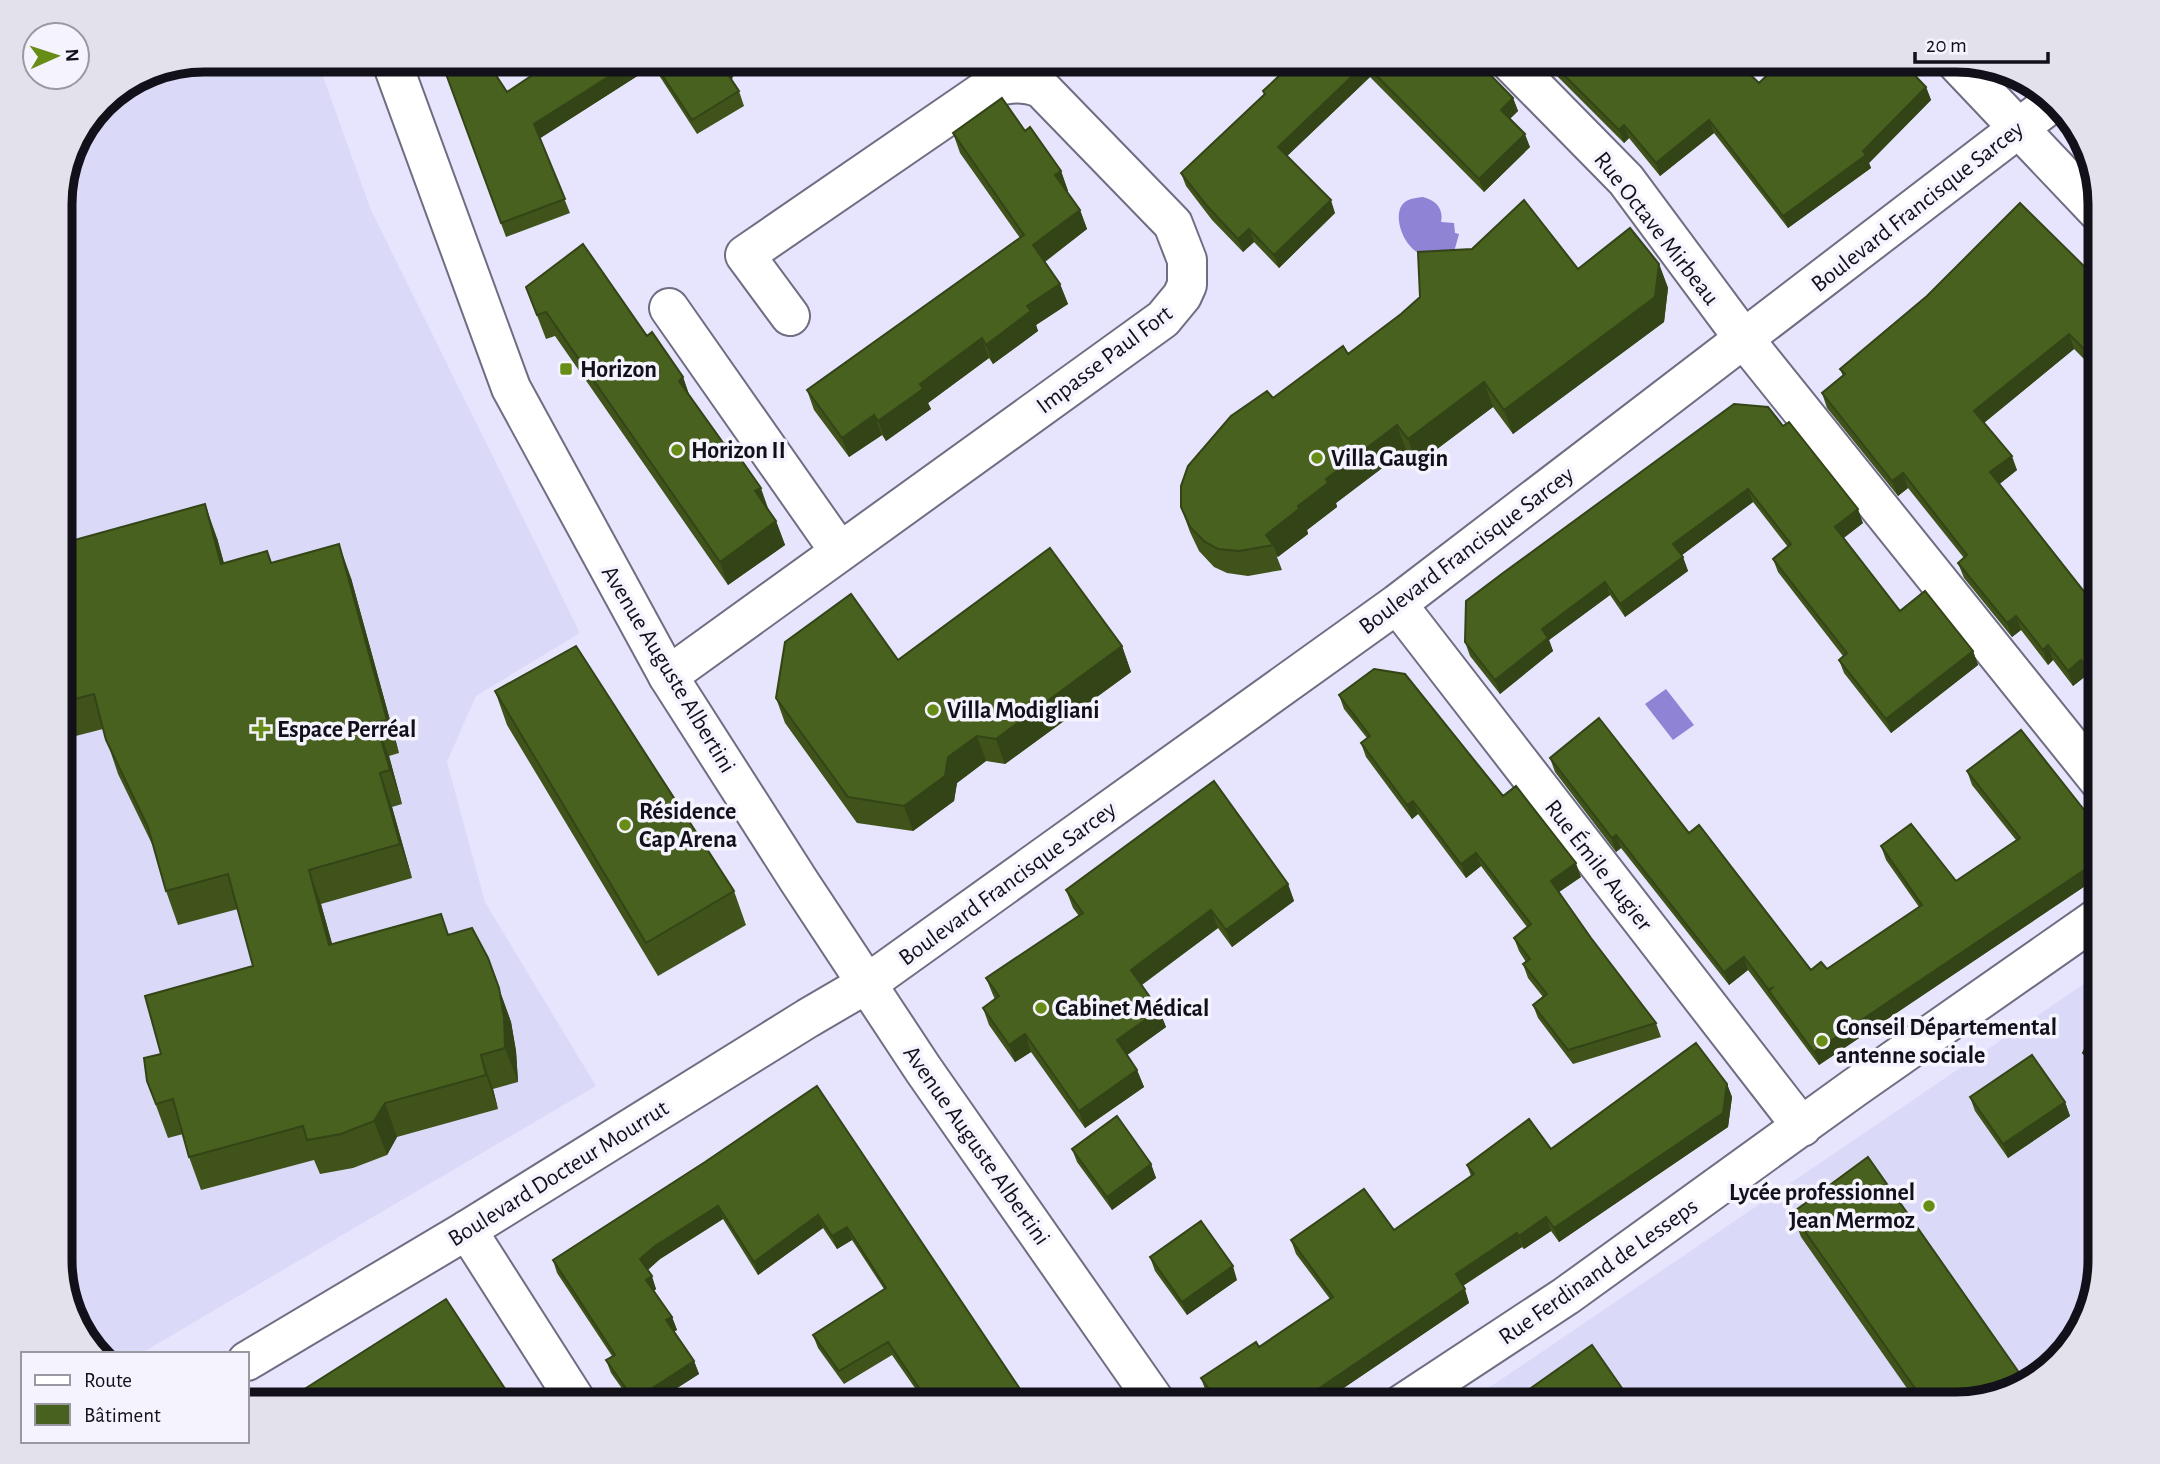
<svg xmlns="http://www.w3.org/2000/svg" width="2160" height="1464" font-family="'Alegreya Sans',sans-serif">
	<style>
		.built { fill: #dbd9f8 }
		.water { fill: #8f83d5 }
		.lines { fill: none; stroke-linecap: round; stroke-linejoin: round }
		.street-casing { stroke: #6f6d82; stroke-width: 42 }
		.secondary-casing { stroke: #6f6d82; stroke-width: 42 }
		.street { stroke: #fff; stroke-width: 38 }
		.secondary { stroke: #fff; stroke-width: 38 }
		.wall { fill: #3f531b }
		.shaded-wall { fill: #334416 }
		.building { fill: #49611f; stroke: #334416; stroke-width: 2 }
		.poi-dot { fill: #678d17; stroke: #f5f4fe; stroke-width: 2.5 }
		.labels { text-anchor: middle; stroke-width: 7; stroke-linejoin: round; paint-order: stroke }
		.street-label { font-size: 24px; fill: #121119; stroke: #f5f4fe }
		.poi-label { font-size: 24px; font-weight: bold; fill: #121119; stroke: #f5f4fe; text-anchor: start }
		.rim { fill: none; stroke: #121119; stroke-width: 9 }
	</style>
	<rect width="100%" height="100%" fill="#e7e5fe"/>
	<path class="built" d="M 204,60 L 317,60 L 371,210 L 580,633 L 476,696 L 447,762 L 485,902 L 596,1086 L 140,1354 L 99,1354 L 79,1332 L 60,1269 L 60,195 L 71,148 L 102,101 L 149,70 Z
		M 2100,973 L 2100,1261 L 2076,1341 L 2020,1389 L 1957,1404 L 1465,1404 Z"/>
	<path class="water" d="M 1423,197 C 1435,200 1444,208 1441,222 L 1454,223 L 1455,233 L 1459,234 L 1452,259 C 1442,257 1428,257 1419,253 C 1404,246 1393,218 1402,205 C 1407,198 1416,198 1423,197 Z
		M 1666,689 L 1694,725 L 1673,740 L 1645,704 Z"/>
	<g class="lines">
		<defs>
			<path id="street" d="M 1508,60 L 1626,180 L 1744,339 L 2100,782
				M 1954,60 L 2100,214
				M 669,308 L 840,552
				M 1397,604 L 1802,1127
				M 668,676 L 1163,319 L 1182,296 L 1187,285 L 1187,260 L 1173,224 L 1041,88 C 1019,80 1002,83 981,93 L 745,255 L 790,316
				M 868,983 L 1397,604 L 2053,102
				M 467,1230 L 578,1404
				M 1402,1404 L 1566,1296 L 1854,1088 L 2100,916"/>
			<path id="secondary" d="M 391,60 L 511,388 L 668,676 L 799,881 L 923,1069 L 1157,1404
				M 247,1361 L 467,1230 L 808,1018 L 868,983"/>
		</defs>
		<use href="#street" class="street-casing"/>
		<use href="#secondary" class="secondary-casing"/>
		<use href="#street" class="street"/>
		<use href="#secondary" class="secondary"/>
	</g>
	<path class="wall" d="M 555,60 L 732,60 L 735,68 L 732,80 L 739,91 L 744,106 L 697,134 L 653,66 L 540,138 L 570,213 L 506,237 L 446,74 L 507,92 Z
		M 1296,60 L 1462,71 L 1513,98 L 1518,111 L 1510,119 L 1530,147 L 1484,192 L 1370,77 L 1287,156 L 1335,213 L 1279,268 L 1254,242 L 1243,252 L 1212,220 L 1186,186 L 1181,173 L 1264,94 L 1263,91 Z
		M 1541,60 L 1647,60 L 1658,71 L 1759,83 L 1926,87 L 1931,100 L 1869,163 L 1871,168 L 1788,228 L 1714,133 L 1660,176 L 1629,138 L 1624,143 Z
		M 1025,131 L 1061,171 L 1068,191 L 1067,192 L 1080,210 L 1087,229 L 1045,262 L 1060,284 L 1068,304 L 1036,325 L 1038,331 L 993,364 L 989,358 L 928,403 L 931,409 L 886,441 L 882,435 L 849,457 L 814,410 L 807,390 L 1020,238 L 960,153 L 953,133 Z
		M 1659,264 L 1668,288 L 1664,322 L 1513,434 L 1493,407 L 1417,464 L 1406,450 L 1336,503 L 1337,507 L 1307,530 L 1308,534 L 1277,557 L 1282,570 L 1248,576 L 1227,573 L 1214,567 L 1199,551 L 1190,532 L 1181,507 L 1273,398 L 1348,354 L 1578,269 Z
		M 2100,278 L 2100,375 L 2074,349 L 1984,423 L 2017,470 L 1999,484 L 2090,599 L 2100,591 L 2100,687 L 2098,689 L 2087,675 L 2073,686 L 2053,660 L 2048,665 L 2021,630 L 2012,637 L 1964,578 L 1958,563 L 1964,558 L 1908,488 L 1898,496 L 1827,408 L 1822,393 L 1843,376 L 1840,369 L 2098,280 Z
		M 526,287 L 647,336 L 683,377 L 690,397 L 776,521 L 785,545 L 728,585 L 555,336 L 546,339 Z
		M 1783,426 L 1863,523 L 1843,538 L 1900,611 L 1973,651 L 1978,665 L 1891,733 L 1844,673 L 1839,660 L 1843,656 L 1778,572 L 1773,559 L 1788,547 L 1753,502 L 1682,555 L 1688,571 L 1625,617 L 1610,595 L 1549,640 L 1553,651 L 1500,694 L 1470,656 L 1465,642 Z
		M 217,538 L 224,563 L 271,562 L 351,578 L 399,753 L 389,756 L 402,804 L 392,807 L 412,878 L 321,904 L 332,944 L 449,934 L 488,958 L 511,1022 L 516,1051 L 518,1082 L 493,1089 L 498,1109 L 397,1137 L 387,1155 L 353,1168 L 320,1174 L 314,1160 L 201,1190 L 189,1157 L 183,1134 L 168,1138 L 147,1081 L 161,1054 L 253,966 L 238,909 L 178,925 L 166,891 L 153,846 L 118,774 L 103,729 L 60,740 L 60,544 Z
		M 1122,646 L 1131,672 L 1005,764 L 986,761 L 957,783 L 954,801 L 913,831 L 857,823 L 785,723 L 776,698 L 898,660 Z
		M 495,691 L 734,891 L 746,925 L 658,976 L 507,725 Z
		M 1339,695 L 1503,796 L 1581,877 L 1559,892 L 1591,938 L 1656,1023 L 1661,1037 L 1573,1064 L 1538,1018 L 1533,1005 L 1543,997 L 1528,978 L 1523,964 L 1526,962 L 1519,951 L 1514,938 L 1527,927 L 1481,866 L 1466,878 L 1418,814 L 1412,819 L 1366,757 L 1361,743 L 1367,738 L 1344,709 Z
		M 1550,758 L 1689,833 L 1811,970 L 1827,969 L 1919,907 L 1886,860 L 1881,846 L 1956,881 L 2016,840 L 1972,785 L 1967,771 L 2100,830 L 2100,876 L 1819,1065 L 1748,970 L 1729,985 L 1621,848 L 1616,852 L 1555,772 Z
		M 1288,884 L 1294,901 L 1232,947 L 1218,928 L 1142,985 L 1159,1010 L 1166,1027 L 1127,1055 L 1137,1070 L 1144,1087 L 1085,1128 L 1031,1052 L 1015,1062 L 989,1025 L 983,1008 L 995,999 L 993,995 L 986,978 L 1079,916 L 1073,908 L 1066,890 Z
		M 2100,1019 L 2100,1084 L 2092,1078 L 2083,1053 Z
		M 1727,1084 L 1732,1097 L 1728,1127 L 1559,1242 L 1551,1231 L 1524,1249 L 1522,1247 L 1463,1286 L 1469,1303 L 1320,1404 L 1215,1404 L 1206,1392 L 1201,1378 L 1259,1347 L 1330,1299 L 1296,1254 L 1291,1240 L 1394,1230 L 1471,1176 L 1467,1165 L 1551,1149 Z
		M 817,1086 L 1030,1404 L 926,1404 L 892,1355 L 844,1384 L 818,1348 L 813,1335 L 884,1289 L 852,1240 L 837,1249 L 823,1228 L 758,1275 L 723,1219 L 660,1259 L 648,1270 L 656,1289 L 654,1291 L 672,1317 L 677,1330 L 674,1331 L 694,1361 L 699,1374 L 652,1404 L 633,1404 L 611,1373 L 606,1360 L 612,1356 L 557,1273 L 553,1260 L 705,1162 Z
		M 1970,1097 L 2065,1102 L 2070,1116 L 2008,1158 L 1975,1111 Z
		M 1072,1149 L 1151,1164 L 1156,1178 L 1112,1210 L 1077,1162 Z
		M 1792,1213 L 1957,1404 L 1918,1404 L 1801,1237 Z
		M 1150,1257 L 1237,1280 L 1187,1315 L 1155,1271 Z"/>
	<path class="shaded-wall" d="M 635,60 L 650,60 L 653,66 L 539,139 L 534,124 Z
		M 728,60 L 732,60 L 735,68 L 730,85 L 725,70 Z
		M 1365,64 L 1370,77 L 1283,160 L 1278,147 Z
		M 1926,87 L 1931,100 L 1869,163 L 1871,168 L 1788,228 L 1783,216 L 1863,151 Z
		M 1513,98 L 1518,111 L 1506,122 L 1501,110 Z
		M 1709,120 L 1714,133 L 1660,176 L 1656,163 Z
		M 1624,125 L 1629,138 L 1624,143 L 1619,130 Z
		M 1525,134 L 1530,147 L 1484,192 L 1479,179 Z
		M 1061,171 L 1068,191 L 1063,195 L 1055,175 Z
		M 1331,200 L 1335,213 L 1279,268 L 1274,255 Z
		M 1080,210 L 1087,229 L 1040,265 L 1033,245 Z
		M 1249,229 L 1254,242 L 1243,252 L 1238,239 Z
		M 1659,264 L 1668,288 L 1664,322 L 1513,434 L 1504,410 Z
		M 1060,284 L 1068,304 L 1036,325 L 1038,331 L 993,364 L 986,345 L 1027,306 Z
		M 2069,334 L 2074,349 L 1980,426 L 1974,411 Z
		M 982,338 L 989,358 L 928,403 L 931,409 L 886,441 L 878,421 L 920,384 Z
		M 683,377 L 691,401 L 679,381 Z
		M 1484,382 L 1493,407 L 1417,464 L 1408,439 Z
		M 874,415 L 882,435 L 849,457 L 842,438 Z
		M 1397,425 L 1406,450 L 1336,503 L 1337,507 L 1307,530 L 1308,534 L 1278,557 L 1273,545 L 1266,535 L 1326,479 Z
		M 2012,456 L 2017,470 L 1996,487 L 1990,472 Z
		M 1903,473 L 1908,488 L 1898,496 L 1892,481 Z
		M 761,488 L 769,511 L 755,491 Z
		M 1748,489 L 1753,502 L 1678,558 L 1673,544 Z
		M 205,504 L 217,538 L 233,597 L 221,564 Z
		M 1858,509 L 1863,523 L 1840,541 L 1835,527 Z
		M 776,521 L 785,545 L 728,585 L 720,562 Z
		M 339,544 L 351,578 L 399,753 L 387,720 Z
		M 1683,557 L 1688,571 L 1625,617 L 1620,604 Z
		M 1605,582 L 1610,595 L 1549,640 L 1553,651 L 1500,694 L 1495,680 L 1542,629 Z
		M 2016,616 L 2021,630 L 2012,637 L 2007,623 Z
		M 2048,645 L 2053,660 L 2048,665 L 2043,650 Z
		M 1122,646 L 1131,672 L 1005,764 L 996,739 Z
		M 1973,651 L 1978,665 L 1891,733 L 1886,719 Z
		M 2081,660 L 2087,675 L 2073,686 L 2068,671 Z
		M 2100,668 L 2100,687 L 2098,689 L 2092,674 Z
		M 376,722 L 389,756 L 402,804 L 390,770 Z
		M 977,736 L 986,761 L 957,783 L 954,801 L 913,831 L 904,806 L 948,757 Z
		M 380,773 L 392,807 L 412,878 L 400,844 Z
		M 1413,801 L 1418,814 L 1412,819 L 1407,805 Z
		M 2100,830 L 2100,876 L 1819,1065 L 1814,1052 Z
		M 1616,835 L 1621,848 L 1616,852 L 1612,838 Z
		M 1476,853 L 1481,866 L 1466,878 L 1461,864 Z
		M 1576,863 L 1581,877 L 1556,894 L 1551,881 Z
		M 309,870 L 321,904 L 342,979 L 329,945 Z
		M 1288,884 L 1294,901 L 1232,947 L 1226,930 Z
		M 1211,910 L 1218,928 L 1138,987 L 1131,970 Z
		M 1744,957 L 1748,970 L 1729,985 L 1724,972 Z
		M 488,958 L 511,1022 L 516,1051 L 518,1082 L 505,1048 Z
		M 1159,1010 L 1166,1027 L 1123,1058 L 1117,1040 Z
		M 1025,1034 L 1031,1052 L 1015,1062 L 1009,1045 Z
		M 481,1055 L 493,1089 L 498,1109 L 486,1075 Z
		M 1137,1070 L 1144,1087 L 1085,1128 L 1079,1111 Z
		M 1727,1084 L 1732,1097 L 1728,1127 L 1559,1242 L 1554,1228 Z
		M 2065,1102 L 2070,1116 L 2008,1158 L 2003,1144 Z
		M 385,1103 L 397,1137 L 387,1155 L 374,1121 Z
		M 1151,1164 L 1156,1178 L 1112,1210 L 1107,1197 Z
		M 718,1206 L 723,1219 L 660,1259 L 645,1272 L 640,1259 L 655,1246 Z
		M 818,1215 L 823,1228 L 758,1275 L 754,1262 Z
		M 1546,1217 L 1551,1231 L 1524,1249 L 1519,1236 Z
		M 847,1227 L 852,1240 L 837,1249 L 832,1236 Z
		M 1517,1233 L 1522,1247 L 1460,1287 L 1456,1274 Z
		M 1233,1266 L 1237,1280 L 1187,1315 L 1182,1302 Z
		M 652,1276 L 656,1289 L 651,1292 L 646,1280 Z
		M 1465,1289 L 1469,1303 L 1320,1404 L 1296,1404 Z
		M 672,1317 L 677,1330 L 671,1333 L 666,1320 Z
		M 694,1361 L 699,1374 L 652,1404 L 636,1404 L 634,1400 Z
		M 424,1399 L 426,1404 L 415,1404 Z"/>
	<path class="building" d="M 466,60 L 486,60 L 507,92 L 555,60 L 635,60 L 534,124 L 565,199 L 501,223 L 446,74 Z
		M 652,60 L 728,60 L 725,70 L 739,91 L 692,120 Z
		M 1296,60 L 1451,60 L 1462,71 L 1476,60 L 1513,98 L 1501,110 L 1525,134 L 1479,179 L 1365,64 L 1278,147 L 1331,200 L 1274,255 L 1249,229 L 1238,239 L 1208,207 L 1181,173 L 1265,94 L 1263,91 Z
		M 1549,60 L 1647,60 L 1658,71 L 1670,60 L 1735,60 L 1759,83 L 1783,60 L 1900,60 L 1926,87 L 1863,151 L 1866,155 L 1783,216 L 1709,120 L 1656,163 L 1624,125 L 1619,130 Z
		M 1002,98 L 1025,131 L 1030,127 L 1061,171 L 1055,175 L 1080,210 L 1033,245 L 1060,284 L 1027,306 L 1031,311 L 986,345 L 982,338 L 920,384 L 923,389 L 878,421 L 874,415 L 842,438 L 807,390 L 1024,235 L 953,133 Z
		M 1524,200 L 1578,269 L 1630,228 L 1659,264 L 1655,297 L 1504,410 L 1484,382 L 1408,439 L 1397,425 L 1326,479 L 1328,483 L 1298,506 L 1299,509 L 1266,535 L 1273,545 L 1239,551 L 1218,549 L 1205,542 L 1190,527 L 1181,507 L 1181,486 L 1188,466 L 1231,416 L 1267,391 L 1273,398 L 1343,346 L 1348,354 L 1401,314 L 1420,297 L 1418,252 L 1472,249 Z
		M 2020,203 L 2098,280 L 2100,278 L 2100,367 L 2096,361 L 2069,334 L 1974,411 L 2012,456 L 1990,472 L 2090,599 L 2100,591 L 2100,668 L 2092,674 L 2081,660 L 2068,671 L 2048,645 L 2043,650 L 2016,616 L 2007,623 L 1958,563 L 1967,555 L 1903,473 L 1892,481 L 1822,393 L 1845,374 L 1840,369 L 1927,296 Z
		M 583,244 L 647,336 L 652,332 L 683,377 L 679,381 L 724,444 L 728,441 L 761,488 L 755,491 L 776,521 L 720,562 L 546,312 L 537,315 L 526,287 Z
		M 1734,404 L 1768,407 L 1783,426 L 1789,422 L 1858,509 L 1835,527 L 1900,611 L 1925,591 L 1973,651 L 1886,719 L 1839,660 L 1847,653 L 1773,559 L 1791,544 L 1748,489 L 1673,544 L 1683,557 L 1620,604 L 1605,582 L 1542,629 L 1548,638 L 1495,680 L 1465,642 L 1466,601 L 1503,573 Z
		M 205,504 L 221,564 L 267,551 L 271,563 L 339,544 L 387,720 L 376,722 L 390,770 L 380,773 L 400,844 L 309,870 L 329,945 L 441,914 L 448,935 L 472,928 L 488,958 L 499,988 L 504,1017 L 505,1048 L 481,1055 L 486,1075 L 385,1103 L 374,1121 L 341,1134 L 307,1140 L 303,1126 L 189,1157 L 173,1099 L 156,1104 L 147,1081 L 144,1058 L 161,1054 L 145,996 L 253,966 L 228,874 L 166,891 L 148,827 L 106,740 L 94,694 L 60,703 L 60,544 Z
		M 1050,548 L 1122,646 L 996,739 L 977,736 L 948,757 L 945,776 L 904,806 L 848,797 L 776,698 L 785,642 L 851,594 L 898,660 Z
		M 576,646 L 734,891 L 646,943 L 495,691 Z
		M 1374,669 L 1405,674 L 1503,796 L 1516,786 L 1576,863 L 1551,881 L 1591,938 L 1656,1023 L 1568,1050 L 1533,1005 L 1547,994 L 1523,964 L 1530,959 L 1514,938 L 1531,924 L 1476,853 L 1461,864 L 1413,801 L 1407,805 L 1361,743 L 1370,736 L 1339,695 Z
		M 1599,718 L 1689,833 L 1699,825 L 1811,970 L 1821,962 L 1827,969 L 1922,905 L 1881,846 L 1911,824 L 1956,881 L 2020,838 L 1967,771 L 2021,730 L 2100,830 L 2096,862 L 1814,1052 L 1769,991 L 1772,988 L 1768,989 L 1744,957 L 1724,972 L 1616,835 L 1612,838 L 1550,758 Z
		M 1214,781 L 1288,884 L 1226,930 L 1211,910 L 1131,970 L 1159,1010 L 1117,1040 L 1137,1070 L 1079,1111 L 1025,1034 L 1009,1045 L 983,1008 L 999,996 L 986,978 L 1083,913 L 1066,890 Z
		M 2100,1019 L 2100,1066 L 2083,1053 Z
		M 1696,1043 L 1727,1084 L 1723,1113 L 1554,1228 L 1546,1217 L 1519,1236 L 1517,1233 L 1456,1274 L 1465,1289 L 1296,1404 L 1220,1404 L 1201,1378 L 1256,1342 L 1259,1347 L 1333,1297 L 1291,1240 L 1364,1189 L 1394,1230 L 1474,1174 L 1467,1165 L 1529,1119 L 1551,1149 Z
		M 2032,1055 L 2065,1102 L 2003,1144 L 1970,1097 Z
		M 817,1086 L 1030,1404 L 930,1404 L 888,1342 L 839,1371 L 813,1335 L 886,1288 L 847,1227 L 832,1236 L 818,1215 L 754,1262 L 718,1206 L 655,1246 L 640,1259 L 652,1276 L 646,1280 L 672,1317 L 666,1320 L 694,1361 L 634,1400 L 606,1360 L 615,1355 L 553,1260 L 705,1162 Z
		M 1117,1116 L 1151,1164 L 1107,1197 L 1072,1149 Z
		M 1868,1157 L 2027,1384 L 2020,1389 L 1957,1404 L 1926,1404 L 1792,1213 Z
		M 1201,1221 L 1233,1266 L 1182,1302 L 1150,1257 Z
		M 446,1299 L 515,1404 L 427,1404 L 424,1399 L 415,1404 L 281,1404 Z
		M 1592,1345 L 1633,1404 L 1518,1404 L 1514,1400 Z"/>
	<g class="poi-dot">
		<rect x="559" y="362" width="14" height="14" rx="3.5"/>
		<circle cx="677" cy="450" r="7"/>
		<circle cx="1317" cy="458" r="7"/>
		<circle cx="933" cy="710" r="7"/>
		<path d="M257.5 718.5h7v7h7v7h-7v7h-7v-7h-7v-7h7z"/>
		<circle cx="625" cy="825" r="7"/>
		<circle cx="1041" cy="1008" r="7"/>
		<circle cx="1822" cy="1041" r="7"/>
		<circle cx="1929" cy="1206" r="7"/>
	</g>
	<g class="labels">
		<g class="street-label">
			<text transform="translate(1917 206) rotate(-38)" y="8">Boulevard Francisque Sarcey</text>
			<text transform="translate(1657 228) rotate(52)" y="8">Rue Octave Mirbeau</text>
			<text transform="translate(1104 359) rotate(-37)" y="8">Impasse Paul Fort</text>
			<text transform="translate(1466 550) rotate(-37)" y="8">Boulevard Francisque Sarcey</text>
			<text transform="translate(669 669) rotate(59)" y="8">Avenue Auguste Albertini</text>
			<text transform="translate(1599 865) rotate(52)" y="8">Rue Émile Augier</text>
			<text transform="translate(1007 883) rotate(-36)" y="8">Boulevard Francisque Sarcey</text>
			<text transform="translate(977 1145) rotate(55)" y="8">Avenue Auguste Albertini</text>
			<text transform="translate(558 1173) rotate(-32)" y="8">Boulevard Docteur Mourrut</text>
			<text transform="translate(1598 1271) rotate(-35)" y="8">Rue Ferdinand de Lesseps</text>
		</g>
		<g class="poi-label">
			<text x="580" y="377">Horizon</text>
			<text x="691" y="458">Horizon II</text>
			<text x="1331" y="466">Villa Gaugin</text>
			<text x="947" y="718">Villa Modigliani</text>
			<text x="277" y="737">Espace Perréal</text>
			<text x="639" y="819">Résidence<tspan x="639" dy="28">Cap Arena</tspan></text>
			<text x="1055" y="1016">Cabinet Médical</text>
			<text x="1836" y="1035">Conseil Départemental<tspan x="1836" dy="28">antenne sociale</tspan></text>
			<text x="1915" y="1200" text-anchor="end">Lycée professionnel<tspan x="1915" dy="28">Jean Mermoz</tspan></text>
		</g>
	</g>
	<path d="M0 0H2160V1464H0ZM204 72H1956A132 132 0 0 1 2088 204V1260A132 132 0 0 1 1956 1392H204A132 132 0 0 1 72 1260V204A132 132 0 0 1 204 72Z" fill="#e3e2ec" fill-rule="evenodd"/>
	<path class="rim" d="M204 72H1956A132 132 0 0 1 2088 204V1260A132 132 0 0 1 1956 1392H204A132 132 0 0 1 72 1260V204A132 132 0 0 1 204 72Z"/>
	<rect x="21" y="1352" width="228" height="91" fill="#f5f4fe" stroke="#9a99a2" stroke-width="2"/>
	<rect x="35" y="1375" width="35" height="10" fill="#ffffff" stroke="#9a99a2" stroke-width="2"/>
	<text x="84" y="1387" font-size="21" fill="#121119">Route</text>
	<rect x="35" y="1404" width="35" height="21" fill="#49611f" stroke="#9a99a2" stroke-width="2"/>
	<text x="84" y="1422" font-size="21" fill="#121119">Bâtiment</text>
	<g transform="translate(56 56) rotate(87)"><circle r="33" fill="#f5f4fe" stroke="#9a99a2" stroke-width="2"/>
	<path d="M0-5L12 26L0 18L-12 26Z" fill="#678d17"/>
	<text y="-10" font-size="19" font-weight="bold" text-anchor="middle" fill="#121119">N</text>
	</g>
	<path d="M1915 52v10h133v-10" fill="none" stroke="#121119" stroke-width="3.5"/>
	<text x="1926" y="52" font-size="21" fill="#121119" stroke="#f5f4fe" stroke-width="5" paint-order="stroke">20 m</text>
</svg>
